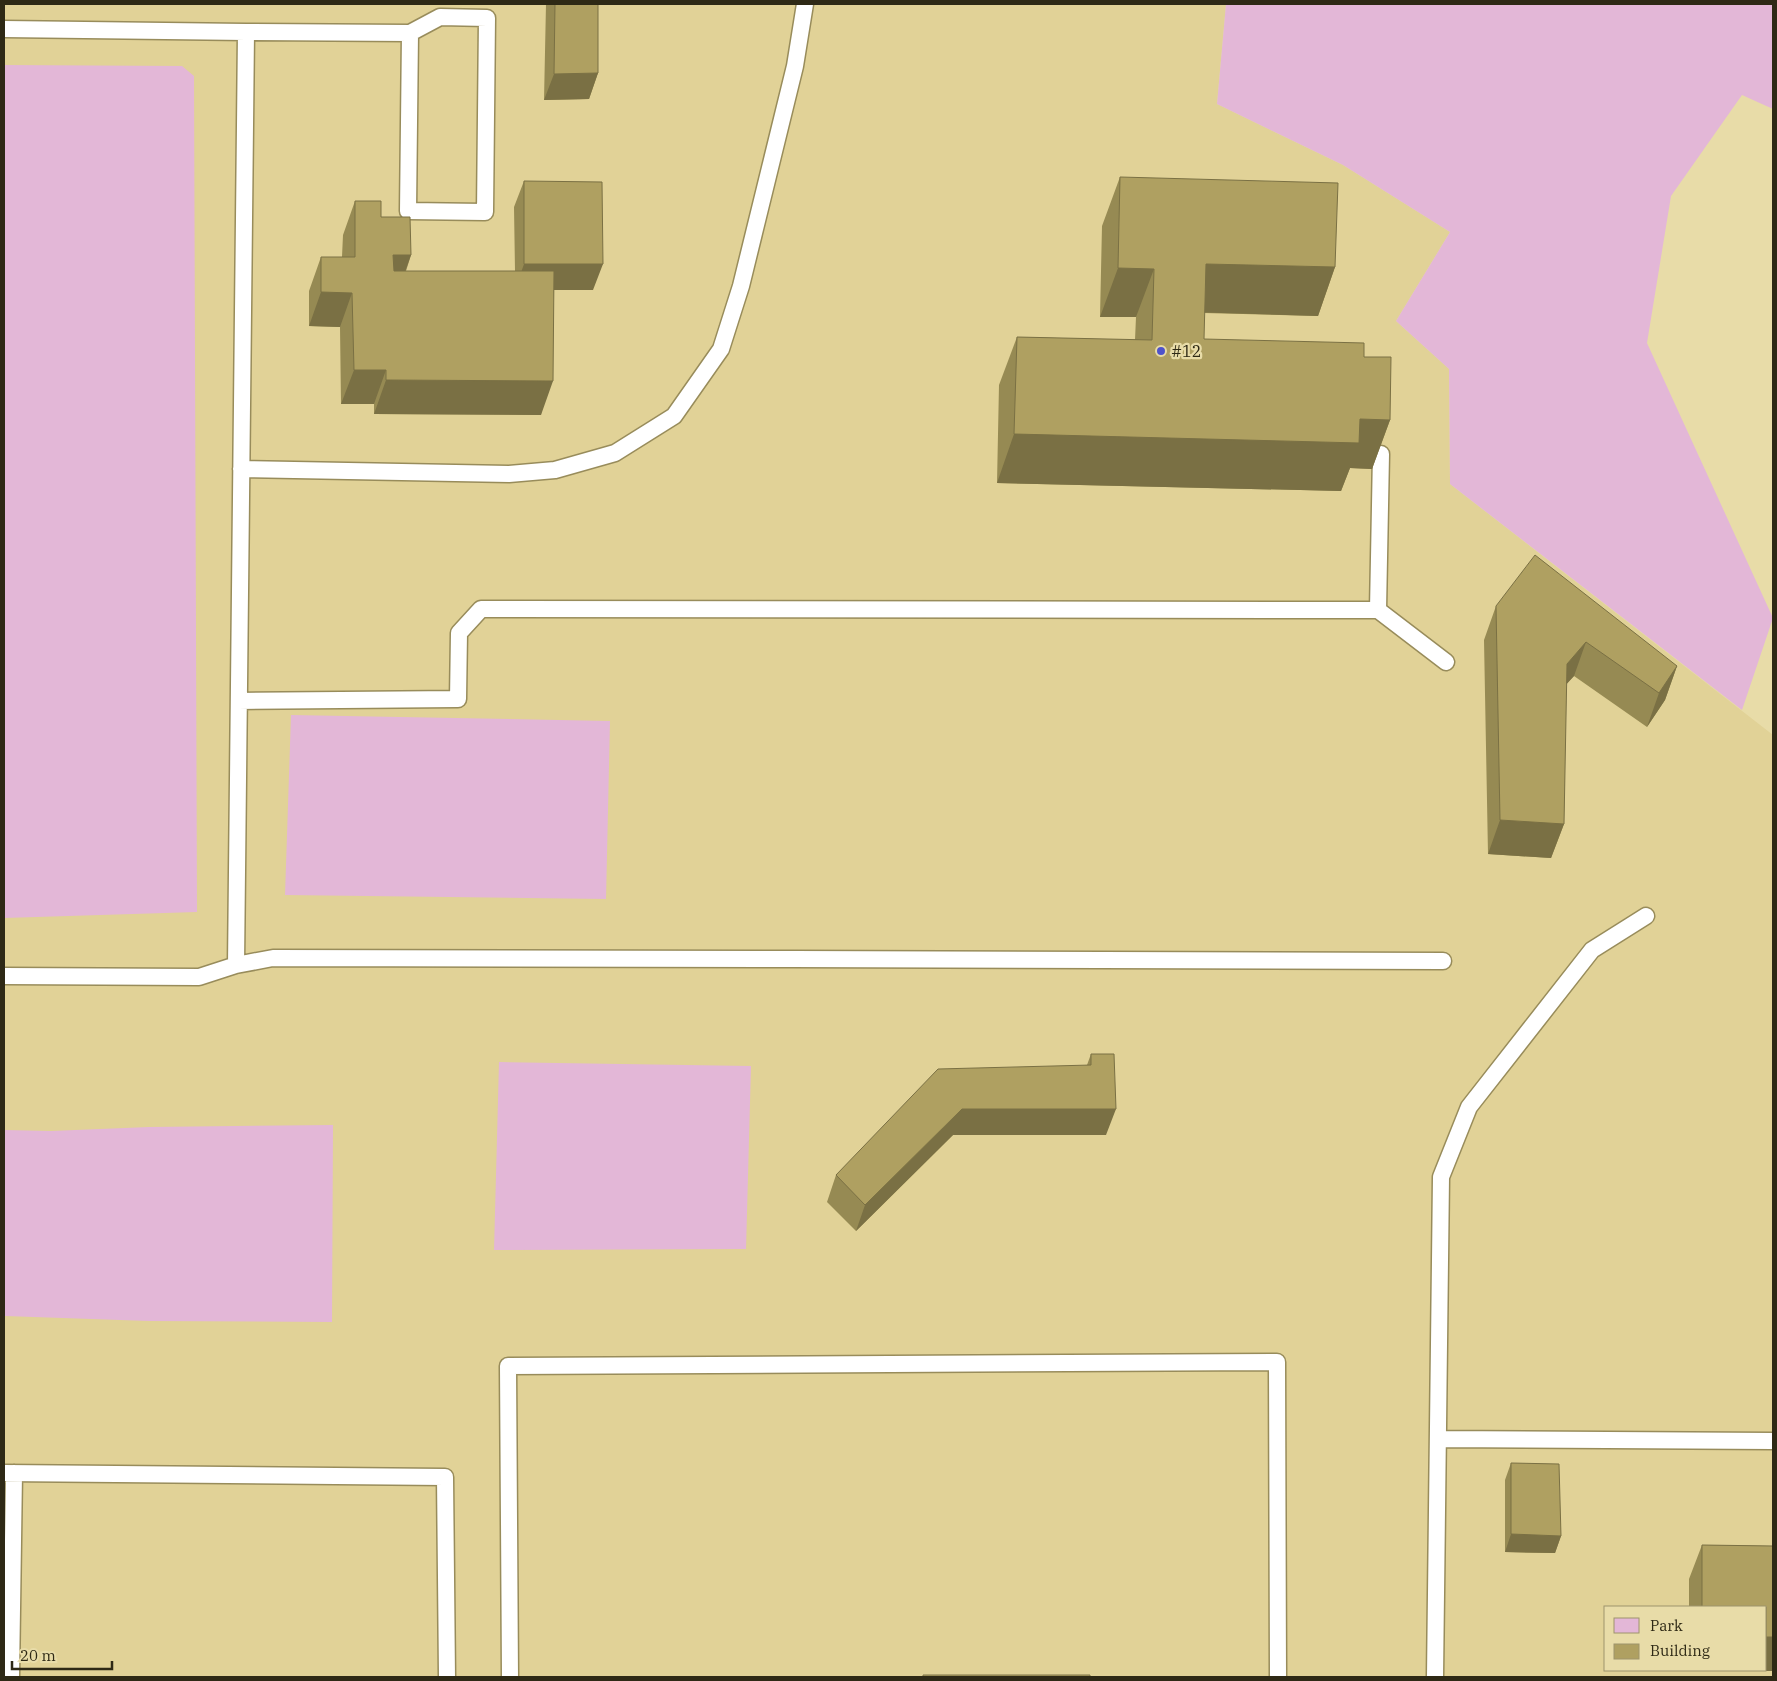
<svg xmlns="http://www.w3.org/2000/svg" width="1777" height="1681" font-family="'IBM Plex Serif',serif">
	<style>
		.built { fill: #e1d297; fill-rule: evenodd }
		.green { fill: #e3b7d7 }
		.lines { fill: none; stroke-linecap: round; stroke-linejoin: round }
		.lane-casing { stroke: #988c5b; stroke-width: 19 }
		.lane { stroke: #fff; stroke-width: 16 }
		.wall { fill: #968a53 }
		.shaded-wall { fill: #7a7044 }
		.building { fill: #afa061; stroke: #7a7044 }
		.poi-dot { fill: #4f53ca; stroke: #e8dca8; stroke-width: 2 }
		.labels { text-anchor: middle; stroke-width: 4.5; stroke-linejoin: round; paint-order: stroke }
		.poi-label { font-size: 16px; fill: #2e2915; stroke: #e8dca8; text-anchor: start }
	</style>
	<rect width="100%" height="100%" fill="#e8dca8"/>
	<path class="built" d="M 4,4 L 1226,4 L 1217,104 L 1343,165 L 1450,232 L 1396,321 L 1449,369 L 1450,484 L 1773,735 L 1773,1677 L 4,1677 ZM 1606,1607 L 1766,1607 L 1766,1670 L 1606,1670 Z"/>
	<path class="green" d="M 1226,4 L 1773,4 L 1773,109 L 1742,95 L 1671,196 L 1647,343 L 1773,618 L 1742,710 L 1450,484 L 1449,369 L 1396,321 L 1450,232 L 1343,165 L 1217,104 Z
		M 4,65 L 182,66 L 194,76 L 197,912 L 4,918 Z
		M 291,715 L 610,721 L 606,899 L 285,895 Z
		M 499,1062 L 751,1066 L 746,1249 L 494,1250 Z
		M 333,1125 L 332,1322 L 149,1321 L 5,1316 L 4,1403 L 4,1130 L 51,1131 L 149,1127 Z"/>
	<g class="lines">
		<defs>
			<path id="lane" d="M 4,29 L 246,32 L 236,965
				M 246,32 L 410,33 L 408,211 L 485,212 L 487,18 L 440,17 L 410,33
				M 241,469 L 509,474 L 555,470 L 615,453 L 674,416 L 721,349 L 741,286 L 795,66 L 805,4
				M 1378,610 L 1381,454
				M 239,701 L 458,699 L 459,633 L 481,609 L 1378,610 L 1446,662
				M 4,976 L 199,977 L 236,965 L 273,958 C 663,960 1053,958 1443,961
				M 1438,1439 L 1773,1441
				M 4,1473 L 445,1477 L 447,1677
				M 11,1677 L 14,1473
				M 510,1677 L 508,1366 L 1277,1362 L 1278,1677
				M 1435,1677 L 1441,1177 L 1469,1107 L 1592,950 L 1646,916"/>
		</defs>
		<use href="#lane" class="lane-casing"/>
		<use href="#lane" class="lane"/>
	</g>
	<path class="wall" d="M 546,4 L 598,4 L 598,73 L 589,99 L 544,100 Z
		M 1120,177 L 1335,267 L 1318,316 L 1204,313 L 1204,339 L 1364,357 L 1390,420 L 1372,469 L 1350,468 L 1341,491 L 997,483 L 999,385 L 1017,337 L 1135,340 L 1136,317 L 1100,317 L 1102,226 Z
		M 524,181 L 593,290 L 554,290 L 541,415 L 374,414 L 374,404 L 341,404 L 340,327 L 309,326 L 309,291 L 321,257 L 342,257 L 343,235 L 355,201 L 381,217 L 411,255 L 406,271 L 515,271 L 514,207 Z
		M 1496,606 L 1677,666 L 1665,700 L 1647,727 L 1574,676 L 1566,684 L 1564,824 L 1551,858 L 1488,854 L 1484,640 Z
		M 1091,1054 L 1106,1135 L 953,1135 L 856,1231 L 827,1202 L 836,1175 L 1087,1065 Z
		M 1511,1463 L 1561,1536 L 1555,1553 L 1505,1552 L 1505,1480 Z
		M 1702,1545 L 1773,1546 L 1773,1671 L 1689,1671 L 1689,1670 L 1766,1670 L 1766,1607 L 1689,1607 L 1689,1579 Z"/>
	<path class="shaded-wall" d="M 598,73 L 589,99 L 544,100 L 554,74 Z
		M 393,255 L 411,255 L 399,289 L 381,289 Z
		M 524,264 L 603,264 L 593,290 L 515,290 Z
		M 1206,264 L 1335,267 L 1318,316 L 1188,312 Z
		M 1118,268 L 1154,269 L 1136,317 L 1100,317 Z
		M 321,292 L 352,293 L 340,327 L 309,326 Z
		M 354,370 L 386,370 L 374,404 L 341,404 Z
		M 386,380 L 553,381 L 541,415 L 374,414 Z
		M 1360,419 L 1390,420 L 1372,469 L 1350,468 L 1341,491 L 997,483 L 1014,434 Z
		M 1586,642 L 1574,676 L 1554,698 L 1567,664 Z
		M 1677,666 L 1665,700 L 1647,727 L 1659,693 Z
		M 1500,820 L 1564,824 L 1551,858 L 1488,854 Z
		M 962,1109 L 1116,1109 L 1106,1135 L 953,1135 L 856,1231 L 865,1205 Z
		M 1511,1534 L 1561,1536 L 1555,1553 L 1505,1552 Z
		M 1766,1637 L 1773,1637 L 1773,1671 L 1689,1671 L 1689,1670 L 1766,1670 Z"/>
	<path class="building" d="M 555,4 L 598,4 L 598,73 L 554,74 Z
		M 1120,177 L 1338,183 L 1335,267 L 1206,264 L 1204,339 L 1364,343 L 1364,357 L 1391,357 L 1390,420 L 1360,419 L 1359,443 L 1014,434 L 1017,337 L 1152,340 L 1154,269 L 1118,268 Z
		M 524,181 L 602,182 L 603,264 L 524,264 Z
		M 355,201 L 381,201 L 381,217 L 410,217 L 411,255 L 393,255 L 394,271 L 554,271 L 553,381 L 386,380 L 386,370 L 354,370 L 352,293 L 321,292 L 321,257 L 355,257 Z
		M 1535,555 L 1677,666 L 1659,693 L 1586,642 L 1567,664 L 1564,824 L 1500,820 L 1496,606 Z
		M 1091,1054 L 1114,1054 L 1116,1109 L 962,1109 L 865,1205 L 836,1175 L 938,1069 L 1091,1065 Z
		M 1511,1463 L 1559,1464 L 1561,1536 L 1511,1534 Z
		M 1702,1545 L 1773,1546 L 1773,1637 L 1766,1637 L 1766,1607 L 1702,1607 Z
		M 923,1675 L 1090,1675 L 1090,1677 L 923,1677 Z"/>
	<circle class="poi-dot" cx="1161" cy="351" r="5"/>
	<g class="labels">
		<g class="poi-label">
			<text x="1171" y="357">#12</text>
		</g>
	</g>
	<rect width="1777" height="1681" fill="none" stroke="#2e2915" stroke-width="10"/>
	<rect x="1604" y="1606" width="162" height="65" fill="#e8dca8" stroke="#9e946d"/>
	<rect x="1614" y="1618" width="25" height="15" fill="#e3b7d7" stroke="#9e946d"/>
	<text x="1650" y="1631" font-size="15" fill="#2e2915">Park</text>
	<rect x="1614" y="1644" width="25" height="15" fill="#afa061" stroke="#9e946d"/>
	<text x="1650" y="1656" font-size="15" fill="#2e2915">Building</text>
	<path d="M12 1661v8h100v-8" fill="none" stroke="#2e2915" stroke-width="2.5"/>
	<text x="20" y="1661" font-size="15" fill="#2e2915" stroke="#e8dca8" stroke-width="4" paint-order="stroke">20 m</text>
</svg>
